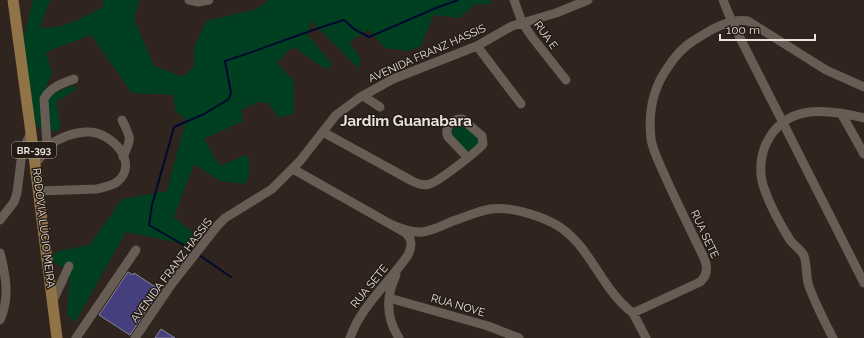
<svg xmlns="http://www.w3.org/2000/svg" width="864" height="338" font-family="Raleway,sans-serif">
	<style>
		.green { fill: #003f20 }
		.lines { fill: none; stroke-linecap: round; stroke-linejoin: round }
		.stream { stroke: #00092f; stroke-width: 2 }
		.building { fill: #463f7d; stroke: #878693 }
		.minor { stroke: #685d55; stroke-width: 9 }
		.major { stroke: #907346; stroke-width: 11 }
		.labels { text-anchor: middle; stroke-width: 3; stroke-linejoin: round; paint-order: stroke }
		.shield { fill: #251b15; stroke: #aea6a2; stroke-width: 1 }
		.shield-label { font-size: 10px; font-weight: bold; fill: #e9e2de }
		.street-label { font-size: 11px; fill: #e9e2de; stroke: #251b15 }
		.district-label { font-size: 15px; font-weight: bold; fill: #e9e2de; stroke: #251b15 }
	</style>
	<rect width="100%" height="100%" fill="#2f251e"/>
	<path class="green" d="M 33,0 L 50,0 L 40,27 C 62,31 83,17 103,7 L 102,0 L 139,0 L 134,19 L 154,66 L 183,77 L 194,67 L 194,48 L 206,21 L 257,9 L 268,0 L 489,0 L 492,4 L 475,4 L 459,18 L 433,15 L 421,46 L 408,51 L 385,48 L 368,30 L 349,42 L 361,59 L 358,68 L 311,21 L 308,35 L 332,64 L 328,69 L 322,67 L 294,47 L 289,50 L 277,63 L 294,81 L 294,114 L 278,117 L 268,103 L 257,102 L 241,110 L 243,121 L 204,139 L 220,166 L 245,155 L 249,159 C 250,168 251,176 245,184 L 221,181 L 194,164 L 174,217 L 199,238 L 186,245 L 180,243 L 126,232 L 75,322 L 67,315 L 70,272 L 50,259 L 58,251 L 90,245 L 122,199 L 167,191 L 186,119 L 176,112 L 173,95 L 132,93 L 91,35 L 46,52 L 52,73 L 41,100 L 70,86 L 78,88 L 56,102 L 61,127 L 57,131 C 46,131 38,129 31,120 L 23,40 Z
		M 462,121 L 482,141 L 469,153 L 449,133 Z"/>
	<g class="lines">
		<path class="stream" d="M 194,251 L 149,225 L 152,205 L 174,127 L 204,114 L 229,99 L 231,93 L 225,61 C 266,48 304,32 344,20 L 354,29 L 369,37 L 436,8 L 458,0
			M 199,255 L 231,277"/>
	</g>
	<path class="building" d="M 128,272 L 133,275 L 134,273 L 160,290 L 130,335 L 99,315 Z
		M 161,329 L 175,338 L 155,338 Z"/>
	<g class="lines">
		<path class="minor" d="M 189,0 L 198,2 L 209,0
			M 514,0 L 522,22 L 532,37 L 566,80
			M 723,0 L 732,22 L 864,283
			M 477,46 L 521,104
			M 363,96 L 380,107
			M 841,113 L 864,154
			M 122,120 C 131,138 132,138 123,157
			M 323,132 L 412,181 C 418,184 424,186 430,184 C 439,181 478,151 483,144 L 482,136 L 462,119 C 452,118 444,127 448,137 L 467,157
			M 35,164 L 43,154 L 47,144 L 44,99 C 50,87 63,83 74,79
			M 293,169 L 406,233 C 413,240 412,247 408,255 C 389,283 361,306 350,338
			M 38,191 L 97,189 C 103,187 112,186 117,182 C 140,163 112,133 90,132 C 73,131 59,138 46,147
			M 0,220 L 14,202 L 17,193 L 22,153 L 24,147 L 31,133
			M 390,224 C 400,228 411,233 422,232 C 432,231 443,225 453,221 C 465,217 478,211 491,209 C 509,206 537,215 553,223 C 590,242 600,289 633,313 L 700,282 C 708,275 708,267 704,258 C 691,231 677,203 665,176 C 660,164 653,152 651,139 C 648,113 652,91 666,70 C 673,59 681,48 693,41 C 709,31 728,18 748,21 L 826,70 L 864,87
			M 0,253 C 6,276 10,298 0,320
			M 396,275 C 386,296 386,318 399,338
			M 389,298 L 488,326 L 519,338
			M 53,301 L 69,266
			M 633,313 L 646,338
			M 76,338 L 136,250
			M 135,338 L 171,285 L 218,225 L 225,218 L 272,189 L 300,161 L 336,115 L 359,98 L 393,79 L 477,46 L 512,26 L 556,13 L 588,0
			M 833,338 C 824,320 814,302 808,283 C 806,274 807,264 804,256 C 801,249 794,246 790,240 C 780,224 770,206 764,188 C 759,175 760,157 766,144 C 785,103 827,109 864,118"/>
		<path class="major" d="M 13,0 L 31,133 L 57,338"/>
	</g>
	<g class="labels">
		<rect class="shield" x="12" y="142" width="44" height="16" rx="3"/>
		<g class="shield-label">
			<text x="34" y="154">BR-393</text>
		</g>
		<g class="street-label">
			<text transform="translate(546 35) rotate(54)" y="4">RUA E</text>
			<text transform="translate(427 53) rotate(-24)" y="4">AVENIDA FRANZ HASSIS</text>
			<text transform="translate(44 228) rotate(83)" y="4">RODOVIA LÚCIO MEIRA</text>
			<text transform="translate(705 234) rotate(65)" y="4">RUA SETE</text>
			<text transform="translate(171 270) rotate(-53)" y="4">AVENIDA FRANZ HASSIS</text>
			<text transform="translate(369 286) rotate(-51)" y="4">RUA SETE</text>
			<text transform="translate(458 305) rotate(16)" y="4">RUA NOVE</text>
		</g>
		<g class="district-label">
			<text x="406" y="126">Jardim Guanabara</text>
		</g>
	</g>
	<path d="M720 34v6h95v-6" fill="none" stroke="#e9e2de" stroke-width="2"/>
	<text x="726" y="34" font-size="12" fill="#e9e2de" stroke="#251b15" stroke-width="3" paint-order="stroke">100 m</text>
</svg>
